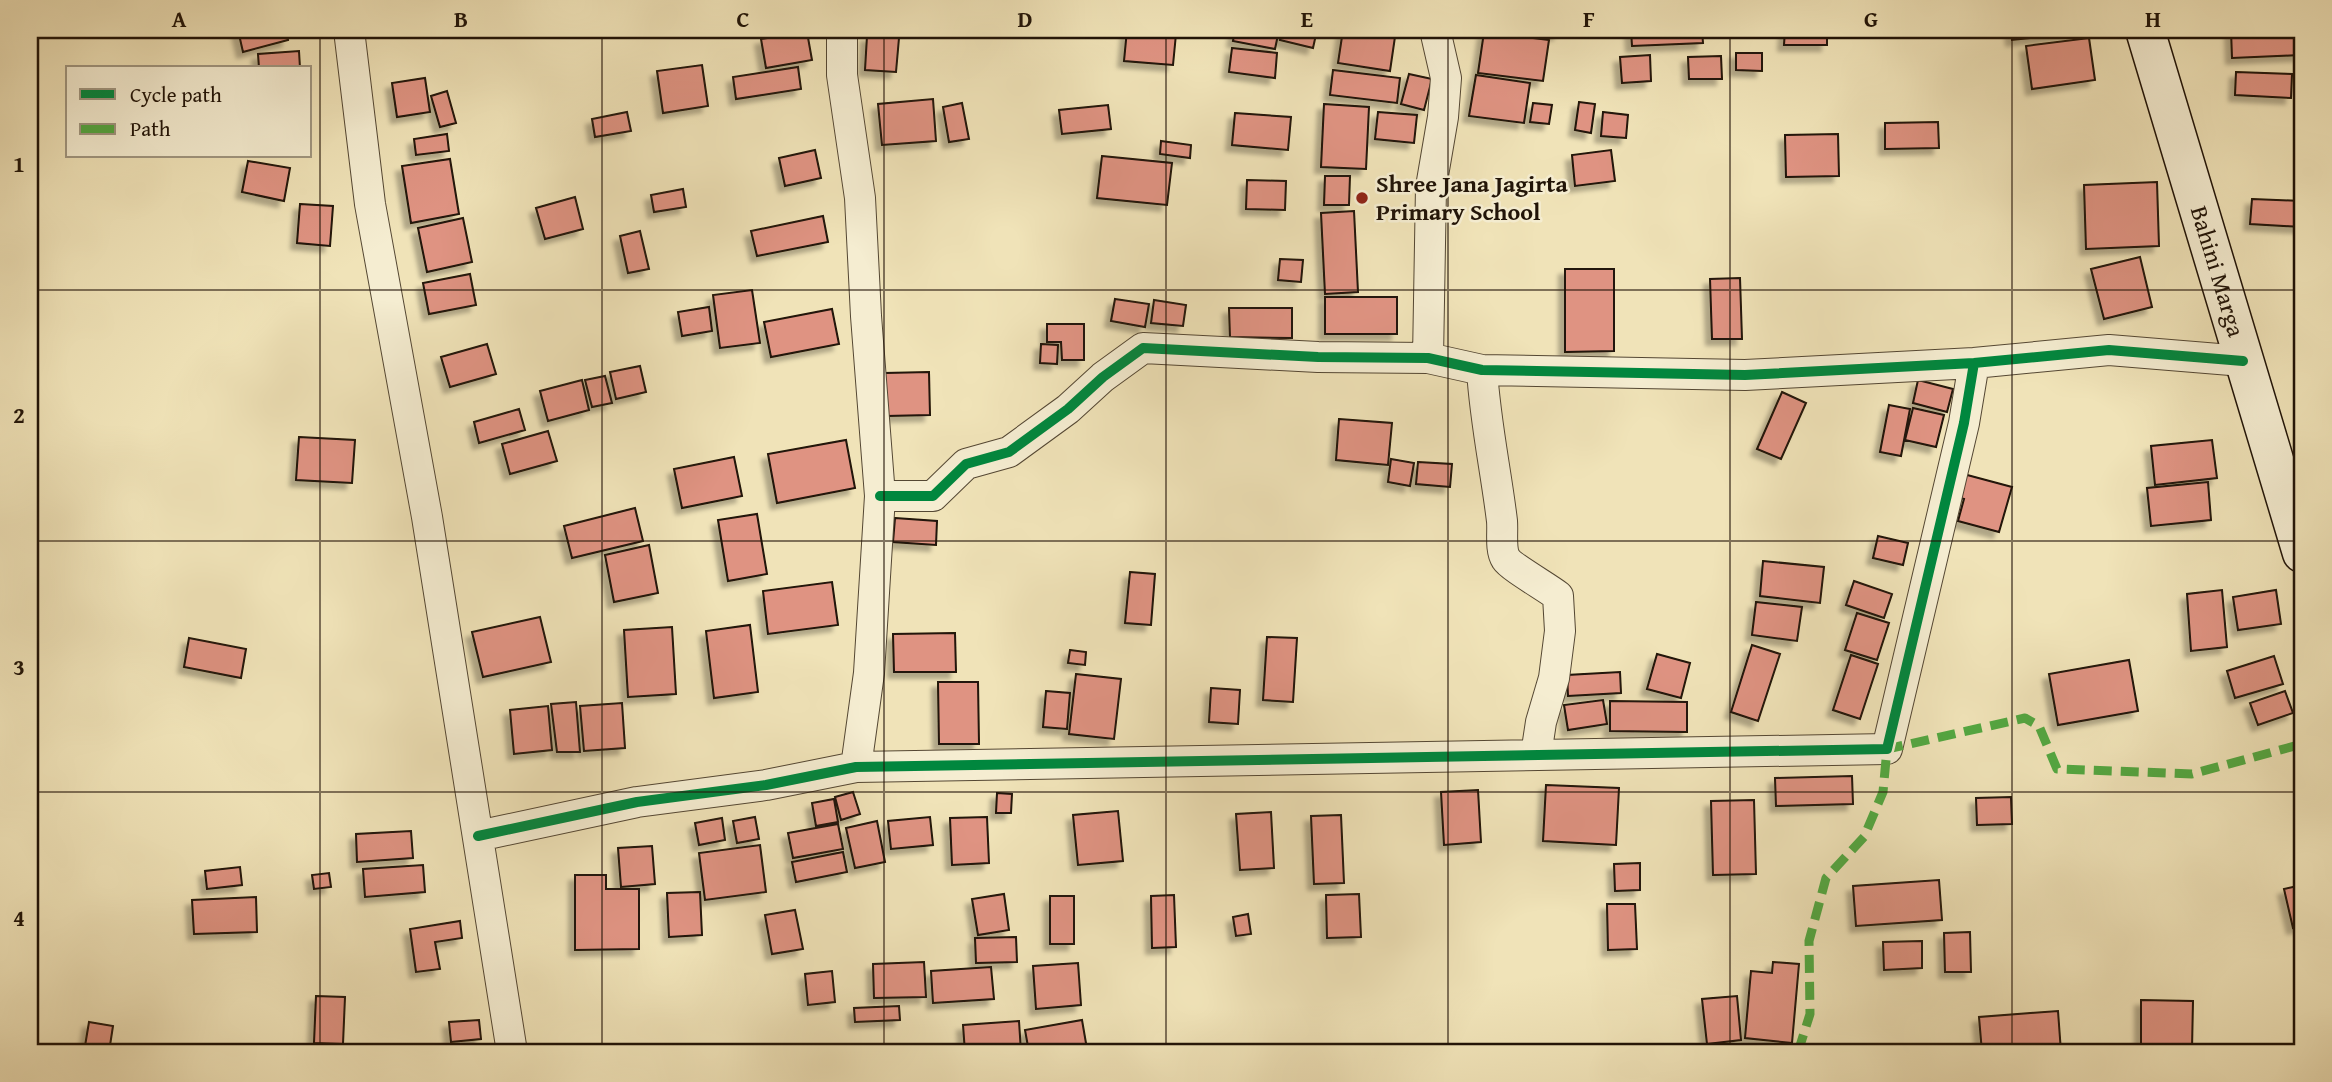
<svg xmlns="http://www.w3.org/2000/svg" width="2332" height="1082" font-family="'Gentium Book Plus',serif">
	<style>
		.building { fill: #df9382; stroke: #201307; stroke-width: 2; filter: url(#shadow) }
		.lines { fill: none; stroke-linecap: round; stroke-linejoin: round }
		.street-casing { stroke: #544733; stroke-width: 32 }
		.secondary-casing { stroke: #201307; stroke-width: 41 }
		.street { stroke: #f5edd1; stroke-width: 30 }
		.secondary { stroke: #f5edd1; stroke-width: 38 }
		.quiet { stroke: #52a841; stroke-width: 9; stroke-dasharray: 18 9; stroke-linecap: butt }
		.cycleway-casing { stroke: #f5edd1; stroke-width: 15 }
		.cycleway { stroke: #00873e; stroke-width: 10 }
		.grid { fill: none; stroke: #201307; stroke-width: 2; stroke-opacity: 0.55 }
		.poi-dot { fill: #8f2418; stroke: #f5edd1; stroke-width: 2.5 }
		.labels { text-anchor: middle; stroke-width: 5; stroke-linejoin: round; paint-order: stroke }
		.poi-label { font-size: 24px; font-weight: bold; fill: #201307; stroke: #f5edd1; text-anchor: start }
		.street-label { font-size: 24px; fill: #201307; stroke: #f5edd1 }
		.neatline { fill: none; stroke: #201307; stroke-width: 2.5 }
		.grid-label { font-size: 23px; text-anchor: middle; font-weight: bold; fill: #201307 }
	</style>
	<defs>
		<filter id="shadow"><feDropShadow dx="-6" dy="6" stdDeviation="2" flood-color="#0004"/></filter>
	</defs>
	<rect width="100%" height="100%" fill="#f0e3b8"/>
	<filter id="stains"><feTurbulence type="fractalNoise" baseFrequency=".00286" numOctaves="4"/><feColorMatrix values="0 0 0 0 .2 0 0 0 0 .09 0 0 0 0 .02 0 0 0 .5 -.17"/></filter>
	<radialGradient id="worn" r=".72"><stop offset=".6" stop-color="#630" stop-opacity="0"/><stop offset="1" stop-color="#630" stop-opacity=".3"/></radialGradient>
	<path class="building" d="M 238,30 L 286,30 L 288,40 L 243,52 Z
		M 1127,30 L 1176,34 L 1173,65 L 1124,61 Z
		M 1235,30 L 1279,30 L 1275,49 L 1233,41 Z
		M 1282,30 L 1317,30 L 1313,48 L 1280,40 Z
		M 1343,30 L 1396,30 L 1390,71 L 1338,63 Z
		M 1528,30 L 1559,30 L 1559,34 L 1528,34 Z
		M 1631,30 L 1702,30 L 1703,43 L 1632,46 Z
		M 1785,30 L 1827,30 L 1827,45 L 1784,45 Z
		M 2011,30 L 2076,30 L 2077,33 L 2012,40 Z
		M 2231,30 L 2299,30 L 2300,55 L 2232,58 Z
		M 807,32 L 812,60 L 766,68 L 761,39 Z
		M 1484,32 L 1549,40 L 1543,81 L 1478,73 Z
		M 867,36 L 899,38 L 896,72 L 865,70 Z
		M 2089,38 L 2095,80 L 2032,89 L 2026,46 Z
		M 1232,48 L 1277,53 L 1275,78 L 1229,72 Z
		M 299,51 L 300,68 L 259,68 L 258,54 Z
		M 1736,53 L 1762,53 L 1762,71 L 1736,70 Z
		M 1650,55 L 1651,81 L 1622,83 L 1620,57 Z
		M 1721,56 L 1722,79 L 1689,79 L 1688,57 Z
		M 702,65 L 708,106 L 663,113 L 657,71 Z
		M 798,67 L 801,89 L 736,99 L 733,77 Z
		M 1333,70 L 1400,78 L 1397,103 L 1330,95 Z
		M 2236,72 L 2292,74 L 2291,98 L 2235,95 Z
		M 1409,74 L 1432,79 L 1424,110 L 1401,104 Z
		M 1476,75 L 1530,83 L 1524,123 L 1469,116 Z
		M 425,78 L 430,112 L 397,117 L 392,83 Z
		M 447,91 L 456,123 L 440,127 L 431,96 Z
		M 933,99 L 936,141 L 882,145 L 878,104 Z
		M 1579,102 L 1595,104 L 1591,133 L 1575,130 Z
		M 962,103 L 969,139 L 949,142 L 943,107 Z
		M 1533,103 L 1552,105 L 1549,124 L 1530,122 Z
		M 1324,104 L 1369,107 L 1366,169 L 1321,167 Z
		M 1108,105 L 1111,129 L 1062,134 L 1059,110 Z
		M 627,112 L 631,131 L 595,137 L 592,119 Z
		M 1378,112 L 1417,115 L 1414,143 L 1375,139 Z
		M 1603,112 L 1628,115 L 1626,138 L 1601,136 Z
		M 1235,113 L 1291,117 L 1288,150 L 1232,145 Z
		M 1938,122 L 1939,148 L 1885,149 L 1885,123 Z
		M 447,134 L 449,151 L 416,155 L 414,139 Z
		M 1838,134 L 1839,176 L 1786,177 L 1785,135 Z
		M 1161,141 L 1191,145 L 1190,158 L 1160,154 Z
		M 815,150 L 821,178 L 785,186 L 779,158 Z
		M 1611,150 L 1615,181 L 1575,186 L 1572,155 Z
		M 1102,156 L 1172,163 L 1167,205 L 1097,198 Z
		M 450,159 L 459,214 L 411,223 L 402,166 Z
		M 248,161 L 290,168 L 284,201 L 242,192 Z
		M 1325,176 L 1350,176 L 1349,205 L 1324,205 Z
		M 1247,180 L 1286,181 L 1285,210 L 1246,209 Z
		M 2157,182 L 2159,246 L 2086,249 L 2084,185 Z
		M 683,189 L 686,207 L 654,212 L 651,195 Z
		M 575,197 L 583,229 L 545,239 L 536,208 Z
		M 2252,199 L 2302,201 L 2302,227 L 2250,224 Z
		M 300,204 L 333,206 L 330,246 L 297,243 Z
		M 1354,211 L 1358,292 L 1325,294 L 1321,213 Z
		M 823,216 L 828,242 L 757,256 L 751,231 Z
		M 463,218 L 472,262 L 427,272 L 418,228 Z
		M 640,231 L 649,269 L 628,273 L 620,236 Z
		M 2140,257 L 2152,307 L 2104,319 L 2091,269 Z
		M 1280,259 L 1303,260 L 1301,282 L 1278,280 Z
		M 1565,269 L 1614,269 L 1614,351 L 1565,352 Z
		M 470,274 L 476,305 L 429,314 L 423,283 Z
		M 1740,278 L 1742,339 L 1712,339 L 1710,279 Z
		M 752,290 L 760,343 L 720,348 L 713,295 Z
		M 1325,297 L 1397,297 L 1397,334 L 1325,334 Z
		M 1115,299 L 1149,304 L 1145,327 L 1111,321 Z
		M 1154,300 L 1186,305 L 1183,326 L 1151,323 Z
		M 709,307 L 712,331 L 682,336 L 678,312 Z
		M 1229,308 L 1292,308 L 1292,338 L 1230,337 Z
		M 832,309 L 839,344 L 771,357 L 764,322 Z
		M 1047,324 L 1084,324 L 1084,360 L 1062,360 L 1061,342 L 1047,342 Z
		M 487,344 L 496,374 L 450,387 L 441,357 Z
		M 1041,344 L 1058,345 L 1057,364 L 1040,363 Z
		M 640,366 L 646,392 L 616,399 L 610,372 Z
		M 929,372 L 930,415 L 886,416 L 885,373 Z
		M 605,376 L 612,403 L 592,407 L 585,380 Z
		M 582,380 L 589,410 L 548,421 L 540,391 Z
		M 1918,380 L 1953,389 L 1947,412 L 1913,403 Z
		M 1782,392 L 1806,403 L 1781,459 L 1757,449 Z
		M 1889,405 L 1910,409 L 1901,456 L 1880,452 Z
		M 1913,408 L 1944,415 L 1936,447 L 1905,440 Z
		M 519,409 L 525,430 L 479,443 L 474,422 Z
		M 1339,419 L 1392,423 L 1388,465 L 1336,460 Z
		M 548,431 L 557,461 L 510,474 L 502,444 Z
		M 299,437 L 355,440 L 352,483 L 296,480 Z
		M 846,440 L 855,488 L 777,503 L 768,454 Z
		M 2212,440 L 2217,478 L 2155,485 L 2151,446 Z
		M 734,457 L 742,496 L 682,508 L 674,469 Z
		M 1391,459 L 1414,463 L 1410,486 L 1388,482 Z
		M 1418,462 L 1452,464 L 1450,487 L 1416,484 Z
		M 1956,472 L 2012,487 L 1999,532 L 1958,521 L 1964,499 L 1949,495 Z
		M 2208,482 L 2211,520 L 2151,526 L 2147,488 Z
		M 635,508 L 643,541 L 572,558 L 564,526 Z
		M 757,514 L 767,574 L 728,581 L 718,520 Z
		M 895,518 L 937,521 L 936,545 L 893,542 Z
		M 1878,536 L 1908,543 L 1903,565 L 1873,558 Z
		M 649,545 L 658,593 L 614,602 L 605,555 Z
		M 1763,561 L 1824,567 L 1820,603 L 1760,596 Z
		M 1130,572 L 1155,574 L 1151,625 L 1125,623 Z
		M 1854,581 L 1892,594 L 1884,618 L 1846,605 Z
		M 832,582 L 838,625 L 768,634 L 763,591 Z
		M 2222,590 L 2227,647 L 2191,651 L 2187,594 Z
		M 2276,590 L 2281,624 L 2238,630 L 2233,597 Z
		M 1756,602 L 1802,607 L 1797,641 L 1752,635 Z
		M 1857,613 L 1889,623 L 1877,660 L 1845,650 Z
		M 540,617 L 551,662 L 483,677 L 472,632 Z
		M 750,625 L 758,692 L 714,698 L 706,631 Z
		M 672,627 L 676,694 L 628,697 L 624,630 Z
		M 955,633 L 956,672 L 894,672 L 893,634 Z
		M 1267,637 L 1297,638 L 1293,702 L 1263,700 Z
		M 189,638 L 246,649 L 241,678 L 184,667 Z
		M 1752,645 L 1780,654 L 1758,721 L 1731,712 Z
		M 1070,650 L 1086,652 L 1085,665 L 1068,663 Z
		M 1657,654 L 1690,663 L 1681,698 L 1647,689 Z
		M 1851,655 L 1878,664 L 1860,719 L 1833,710 Z
		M 2274,656 L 2283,684 L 2235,698 L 2227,671 Z
		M 2129,660 L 2138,711 L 2058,725 L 2049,674 Z
		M 1620,672 L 1621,693 L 1568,696 L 1567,675 Z
		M 1076,674 L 1121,679 L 1114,739 L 1069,734 Z
		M 938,682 L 978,682 L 979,744 L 939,744 Z
		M 1211,688 L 1240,690 L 1238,724 L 1209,722 Z
		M 1046,691 L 1070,693 L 1067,729 L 1043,727 Z
		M 2285,691 L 2293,713 L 2258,725 L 2250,703 Z
		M 1603,700 L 1607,724 L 1568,730 L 1564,705 Z
		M 1610,701 L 1687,702 L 1687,732 L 1610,731 Z
		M 576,702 L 580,752 L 557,752 L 551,704 Z
		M 622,703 L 625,748 L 584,751 L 580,706 Z
		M 548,706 L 552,750 L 514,754 L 510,710 Z
		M 1852,776 L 1853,804 L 1776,806 L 1775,778 Z
		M 1546,785 L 1619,788 L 1616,845 L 1543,841 Z
		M 1478,790 L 1481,842 L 1444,845 L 1441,792 Z
		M 853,792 L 860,814 L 841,820 L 835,797 Z
		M 997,793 L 1012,794 L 1011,813 L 996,813 Z
		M 2011,797 L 2012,824 L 1977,825 L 1976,798 Z
		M 834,799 L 838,822 L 816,826 L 812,803 Z
		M 1754,800 L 1756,874 L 1713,875 L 1711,801 Z
		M 1118,811 L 1123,861 L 1078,865 L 1073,815 Z
		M 1271,812 L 1274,868 L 1240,870 L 1236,814 Z
		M 1341,815 L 1344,883 L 1314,884 L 1311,816 Z
		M 755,817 L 759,839 L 737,843 L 733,821 Z
		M 930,817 L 933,845 L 891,849 L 888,821 Z
		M 987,817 L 989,863 L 952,865 L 950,818 Z
		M 722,818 L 725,840 L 699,845 L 695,823 Z
		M 877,821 L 885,862 L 855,868 L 846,828 Z
		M 838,824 L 843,849 L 793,858 L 788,833 Z
		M 411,831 L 413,858 L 357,862 L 356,834 Z
		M 760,845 L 766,892 L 705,900 L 699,853 Z
		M 652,846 L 655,884 L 621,887 L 618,848 Z
		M 843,852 L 847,872 L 796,882 L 792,862 Z
		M 1640,863 L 1640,890 L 1615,891 L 1614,864 Z
		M 423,865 L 425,892 L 365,897 L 363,869 Z
		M 240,867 L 242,885 L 207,889 L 205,871 Z
		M 329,873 L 331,887 L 314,889 L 312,875 Z
		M 575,875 L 606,875 L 606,889 L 639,889 L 639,949 L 575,950 Z
		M 1939,880 L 1942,920 L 1856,926 L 1853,886 Z
		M 2302,885 L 2302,926 L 2293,928 L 2284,889 Z
		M 700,892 L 702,935 L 669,937 L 667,893 Z
		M 1004,894 L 1009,930 L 978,935 L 972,899 Z
		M 1359,894 L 1361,937 L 1327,938 L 1326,895 Z
		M 1174,895 L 1176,947 L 1152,948 L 1151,896 Z
		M 1050,896 L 1074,896 L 1074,944 L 1050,944 Z
		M 256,897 L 257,932 L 194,934 L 192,900 Z
		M 1607,904 L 1635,904 L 1637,949 L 1608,950 Z
		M 795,910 L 803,949 L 772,954 L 765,915 Z
		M 1248,914 L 1251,934 L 1236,936 L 1233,917 Z
		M 460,921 L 462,938 L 435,942 L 440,969 L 416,972 L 410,929 Z
		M 1970,932 L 1971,972 L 1945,972 L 1944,933 Z
		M 1016,937 L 1017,962 L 976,963 L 975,938 Z
		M 1922,941 L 1922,968 L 1884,970 L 1883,942 Z
		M 924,962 L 926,997 L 874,998 L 873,964 Z
		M 1773,962 L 1799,964 L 1792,1043 L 1745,1038 L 1751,971 L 1772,973 Z
		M 1078,963 L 1081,1005 L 1036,1009 L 1033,966 Z
		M 991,967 L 994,999 L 933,1003 L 931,971 Z
		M 832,971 L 835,1002 L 808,1005 L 805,974 Z
		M 316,996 L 345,997 L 343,1044 L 314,1043 Z
		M 1737,996 L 1741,1040 L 1707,1044 L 1702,999 Z
		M 2141,1000 L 2193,1001 L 2192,1049 L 2141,1048 Z
		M 899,1006 L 900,1020 L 855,1022 L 854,1008 Z
		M 2058,1011 L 2061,1052 L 1982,1052 L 1979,1017 Z
		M 479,1020 L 481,1039 L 451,1042 L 449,1022 Z
		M 1082,1020 L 1087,1049 L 1069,1052 L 1029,1052 L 1025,1030 Z
		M 1019,1021 L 1021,1052 L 965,1052 L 963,1025 Z
		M 89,1022 L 113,1026 L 109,1052 L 84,1052 Z
		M 460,1046 L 461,1052 L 371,1051 Z"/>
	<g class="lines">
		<defs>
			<path id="street" d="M 349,30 L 370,204 L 427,517 L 512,1052
				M 842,30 L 842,75 L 860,198 L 866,316 L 880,496 L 869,673 L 856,767
				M 1428,358 L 1431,187 L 1443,117 L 1446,78 L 1435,30
				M 1482,370 C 1485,421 1496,471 1502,521 C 1503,532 1500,550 1506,559 C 1511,567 1548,588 1558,596 L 1560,631 L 1554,678 L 1541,722 L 1536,755
				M 880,496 L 933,496 L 966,464 L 1009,452 L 1068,409 L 1103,377 L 1143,348 L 1318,357 L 1428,358 L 1482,370 L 1745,375 L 1974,363 L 2109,350 L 2243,361
				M 478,836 L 637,802 L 766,785 L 856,767 L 1887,749 L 1964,423 L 1974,363"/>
			<g id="secondary">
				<path id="s1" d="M 2145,30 L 2302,553"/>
			</g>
		</defs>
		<use href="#street" class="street-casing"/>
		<use href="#secondary" class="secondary-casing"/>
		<use href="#street" class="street"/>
		<use href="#secondary" class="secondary"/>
		<path class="quiet" d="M 1798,1052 L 1810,1014 L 1809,941 L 1826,878 L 1864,837 L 1883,792 L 1887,749 L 2025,718 L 2039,726 L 2057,769 L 2192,774 L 2302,744"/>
		<defs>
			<path id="cycleway" d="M 880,496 L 933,496 L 966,464 L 1009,452 L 1068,409 L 1103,377 L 1143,348 L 1318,357 L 1428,358 L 1482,370 L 1745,375 L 1974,363 L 2109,350 L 2243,361
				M 478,836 L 637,802 L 766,785 L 856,767 L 1887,749 L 1964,423 L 1974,363"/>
		</defs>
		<use href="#cycleway" class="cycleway-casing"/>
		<use href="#cycleway" class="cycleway"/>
	</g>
	<path class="grid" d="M 320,30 L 320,1052M 602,30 L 602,1052M 884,30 L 884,1052M 1166,30 L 1166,1052M 1448,30 L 1448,1052M 1730,30 L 1730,1052M 2012,30 L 2012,1052M 30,290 L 2302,290M 30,541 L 2302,541M 30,792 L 2302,792"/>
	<circle class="poi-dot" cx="1362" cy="198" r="7"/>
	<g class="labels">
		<g class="poi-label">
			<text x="1376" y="192">Shree Jana Jagirta<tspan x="1376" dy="28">Primary School</tspan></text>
		</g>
		<g class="street-label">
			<text dy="8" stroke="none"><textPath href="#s1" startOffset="252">Bahini Marga</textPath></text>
		</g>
	</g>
	<rect width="2332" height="1082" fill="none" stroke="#f0e3b8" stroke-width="77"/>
	<rect x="66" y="66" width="245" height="91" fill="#f5edd1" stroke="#a09680" stroke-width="2"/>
	<rect x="80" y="89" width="35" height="10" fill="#00873e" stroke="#a09680" stroke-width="2"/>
	<text x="130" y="102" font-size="21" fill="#201307">Cycle path</text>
	<rect x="80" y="124" width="35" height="10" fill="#52a841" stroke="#a09680" stroke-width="2"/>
	<text x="130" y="136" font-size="21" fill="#201307">Path</text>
	<rect x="38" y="38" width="2256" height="1006" class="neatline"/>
	<g class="grid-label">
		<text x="179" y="27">A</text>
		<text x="461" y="27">B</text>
		<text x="743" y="27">C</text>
		<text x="1025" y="27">D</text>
		<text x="1307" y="27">E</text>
		<text x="1589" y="27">F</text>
		<text x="1871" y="27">G</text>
		<text x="2153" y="27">H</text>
		<text x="19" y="172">1</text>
		<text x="19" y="423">2</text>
		<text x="19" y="675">3</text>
		<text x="19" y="926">4</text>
	</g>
	<rect width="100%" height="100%" filter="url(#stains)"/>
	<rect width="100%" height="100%" fill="url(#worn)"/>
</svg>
